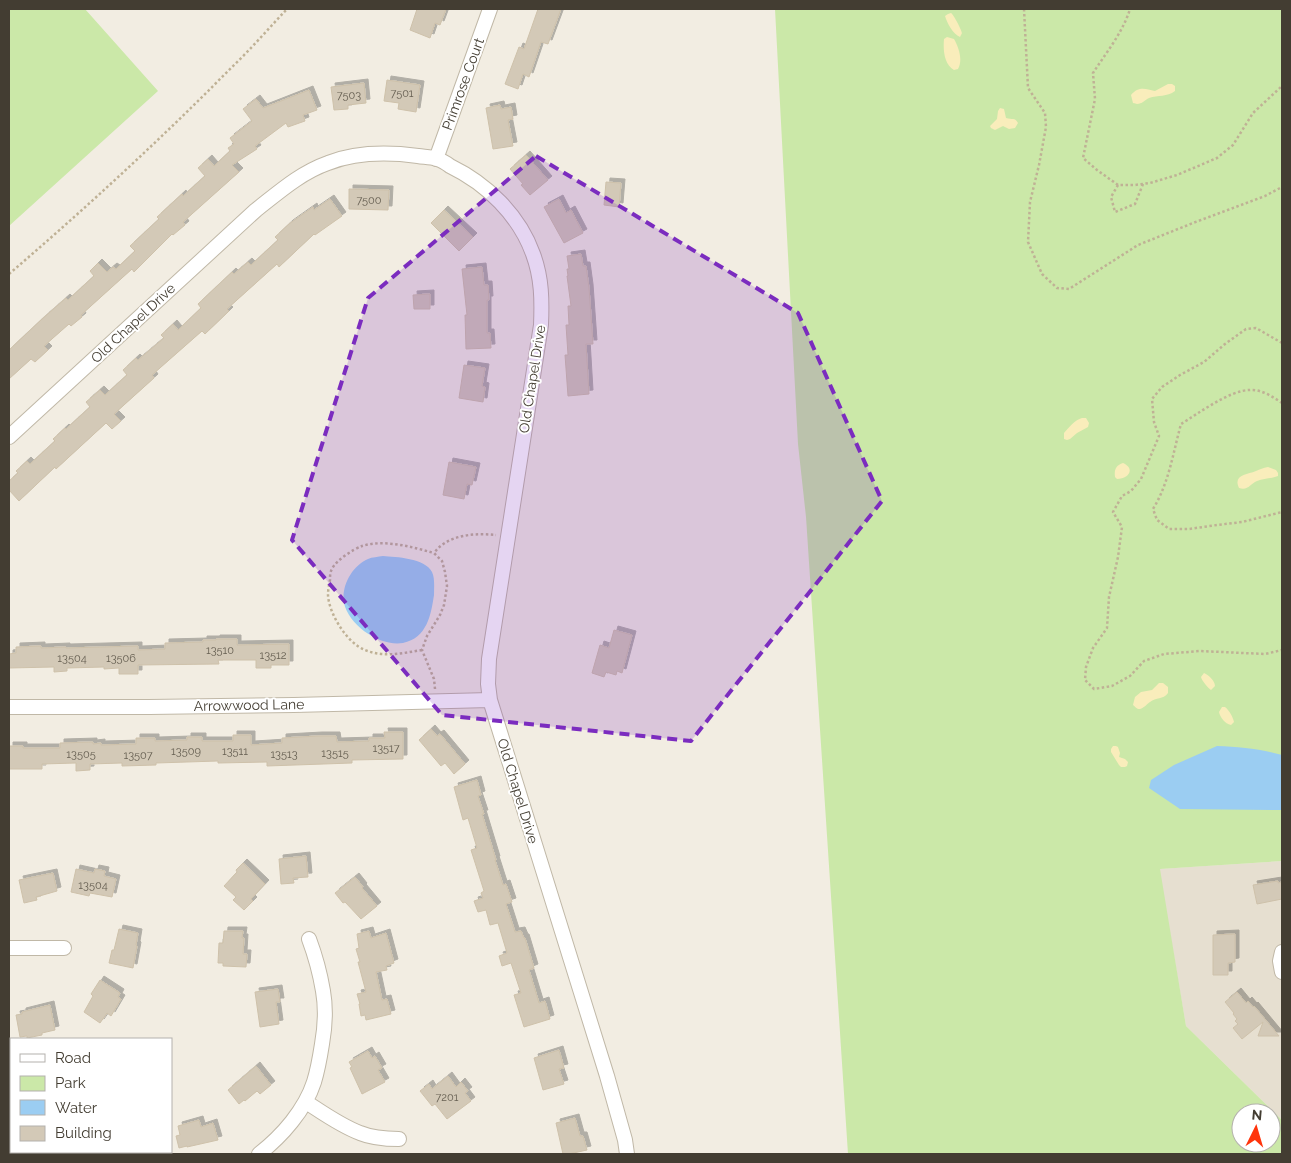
<svg xmlns="http://www.w3.org/2000/svg" width="1291" height="1163" font-family="Raleway,sans-serif">
	<style>
		.residential { fill: #e6dfd0 }
		.green { fill: #cbe8a8; fill-rule: evenodd }
		.sand { fill: #f9edbb }
		.water { fill: #9bcdf2 }
		.building { fill: #d3c9b7; stroke: #cec1aa; filter: url(#shadow) }
		.lines { fill: none; stroke-linecap: round; stroke-linejoin: round }
		.minor-casing { stroke: #c0b8a7; stroke-width: 16 }
		.path { stroke: #bfb195; stroke-width: 2.5; stroke-dasharray: 2.5 2.5; stroke-linecap: butt }
		.minor { stroke: #fff; stroke-width: 14 }
		.marked { fill: #7b2cbf; fill-opacity: 0.2; stroke: #7b2cbf; stroke-width: 4; stroke-dasharray: 10 6; stroke-linejoin: round }
		.labels { text-anchor: middle; stroke-width: 4; stroke-linejoin: round; paint-order: stroke }
		.number-label { font-size: 11px; fill: #676053 }
		.street-label { font-size: 14px; fill: #433d32; stroke: #fff }
	</style>
	<defs>
		<filter id="shadow"><feDropShadow dx="4" dy="-4" stdDeviation="0" flood-color="#0004"/></filter>
	</defs>
	<rect width="100%" height="100%" fill="#f2ede2"/>
	<path class="residential" d="M 1282,861 L 1282,1120 L 1186,1026 L 1159,869 Z"/>
	<path class="green" d="M 9,9 L 85,9 L 158,91 L 9,226 Z
		M 775,9 L 1282,9 L 1282,861 L 1160,869 L 1186,1026 L 1282,1120 L 1282,1154 L 848,1154 L 806,517 L 798,444 ZM 1241,1113 L 1271,1113 L 1271,1143 L 1241,1143 Z"/>
	<path class="sand" d="M 951,13 C 954,15 961,29 962,33 L 960,37 C 953,34 947,23 945,16 L 948,14 Z
		M 947,37 L 954,39 C 959,48 963,60 958,69 L 954,70 C 944,64 943,50 944,39 Z
		M 1168,84 L 1172,84 L 1175,86 L 1175,91 C 1167,97 1158,95 1149,98 C 1145,100 1142,104 1137,104 C 1136,104 1135,103 1133,103 L 1131,95 C 1139,86 1145,89 1155,91 Z
		M 1000,108 L 1004,109 L 1006,118 C 1012,120 1015,117 1018,123 L 1015,128 L 1009,129 L 1003,126 L 995,130 L 991,128 L 990,126 L 997,119 L 998,111 Z
		M 1082,418 L 1086,418 L 1089,423 L 1088,427 L 1077,433 L 1070,439 L 1067,440 L 1064,439 L 1064,433 C 1069,427 1075,420 1082,418 Z
		M 1123,463 C 1136,469 1128,479 1117,479 L 1115,477 C 1114,470 1116,465 1123,463 Z
		M 1268,467 L 1276,470 L 1278,473 L 1278,476 C 1271,479 1264,478 1257,481 C 1250,484 1248,491 1239,488 C 1233,475 1246,475 1256,471 C 1260,469 1263,468 1268,467 Z
		M 1204,673 C 1209,675 1215,681 1215,686 L 1211,690 C 1208,688 1202,681 1201,677 Z
		M 1159,683 L 1163,683 L 1168,687 L 1168,693 C 1163,700 1156,697 1150,702 C 1147,704 1144,708 1140,709 C 1136,709 1136,707 1133,705 L 1135,697 L 1141,692 L 1152,690 Z
		M 1222,707 L 1225,707 C 1229,710 1233,717 1234,722 L 1231,725 C 1225,724 1220,717 1219,712 Z
		M 1113,746 L 1116,746 L 1118,747 L 1120,753 L 1119,757 L 1125,759 L 1128,762 L 1127,766 L 1125,767 L 1121,767 L 1119,765 L 1111,752 L 1111,749 Z"/>
	<path class="water" d="M 383,556 C 396,557 425,558 432,572 C 435,578 434,588 434,595 C 431,615 427,638 403,643 C 381,647 349,626 344,603 C 341,586 352,566 368,559 C 372,557 378,557 383,556 Z
		M 1217,746 C 1240,747 1261,749 1282,755 L 1282,810 L 1180,809 L 1149,788 L 1151,780 L 1174,765 Z"/>
	<path class="building" d="M 417,9 L 446,9 L 440,25 L 435,23 L 430,38 L 410,30 Z
		M 538,9 L 561,9 L 548,44 L 541,42 L 529,77 L 523,74 L 518,89 L 505,84 L 519,47 L 524,49 Z
		M 387,80 L 420,85 L 416,112 L 398,109 L 399,103 L 384,101 Z
		M 364,83 L 366,103 L 348,105 L 348,109 L 334,110 L 331,87 Z
		M 309,90 L 317,110 L 303,115 L 305,121 L 288,127 L 286,123 L 255,146 L 257,149 L 232,165 L 239,172 L 183,222 L 185,225 L 173,235 L 172,234 L 134,272 L 132,269 L 81,315 L 82,317 L 71,326 L 69,324 L 44,346 L 48,350 L 35,362 L 31,359 L 9,379 L 9,350 L 41,320 L 66,298 L 68,300 L 94,276 L 90,271 L 98,263 L 107,272 L 113,267 L 116,269 L 135,251 L 130,246 L 159,219 L 157,217 L 182,194 L 183,196 L 205,176 L 198,168 L 208,159 L 214,166 L 230,151 L 228,148 L 234,144 L 230,138 L 252,121 L 243,109 L 256,99 L 263,108 Z
		M 500,105 L 501,109 L 511,107 L 513,119 L 508,120 L 513,146 L 493,149 L 486,108 Z
		M 526,155 L 548,180 L 530,195 L 521,185 L 523,184 L 510,169 Z
		M 606,182 L 621,183 L 619,207 L 604,205 Z
		M 349,189 L 389,190 L 388,210 L 349,209 Z
		M 330,199 L 342,216 L 315,235 L 314,234 L 279,267 L 277,264 L 227,309 L 229,311 L 205,334 L 202,331 L 152,375 L 154,378 L 114,414 L 121,421 L 112,429 L 106,423 L 56,469 L 55,467 L 19,501 L 9,490 L 9,481 L 18,473 L 16,471 L 27,461 L 30,464 L 55,441 L 53,439 L 65,428 L 66,429 L 90,407 L 86,402 L 100,390 L 105,395 L 127,375 L 123,370 L 136,358 L 138,360 L 164,338 L 161,335 L 173,324 L 178,330 L 201,308 L 198,304 L 232,272 L 234,274 L 248,262 L 251,265 L 278,240 L 275,237 L 289,224 L 313,207 L 314,210 Z
		M 559,199 L 566,213 L 571,210 L 583,233 L 564,243 L 544,207 Z
		M 444,210 L 473,237 L 459,251 L 431,223 Z
		M 581,254 L 583,266 L 586,266 L 589,288 L 593,344 L 586,344 L 589,394 L 568,396 L 565,355 L 568,355 L 566,325 L 569,325 L 568,306 L 571,306 L 567,276 L 568,276 L 567,269 L 569,269 L 567,256 Z
		M 482,267 L 484,285 L 488,285 L 489,300 L 487,300 L 487,333 L 490,333 L 491,348 L 466,349 L 465,315 L 467,315 L 462,269 Z
		M 430,294 L 430,309 L 414,309 L 413,295 Z
		M 464,365 L 485,368 L 482,386 L 485,387 L 483,402 L 459,398 Z
		M 449,462 L 476,467 L 472,485 L 467,484 L 464,499 L 443,495 Z
		M 614,630 L 632,635 L 622,673 L 617,671 L 616,675 L 606,672 L 604,677 L 592,673 L 600,645 L 609,648 Z
		M 216,639 L 237,639 L 237,645 L 289,644 L 289,665 L 271,665 L 271,668 L 256,668 L 256,660 L 218,660 L 219,664 L 138,665 L 138,674 L 119,674 L 119,668 L 104,669 L 104,667 L 67,668 L 67,671 L 54,672 L 54,667 L 9,668 L 9,654 L 16,653 L 16,647 L 41,646 L 41,648 L 66,647 L 66,648 L 138,646 L 138,650 L 165,649 L 165,643 L 203,642 L 203,640 L 216,640 Z
		M 431,729 L 437,736 L 440,734 L 465,764 L 454,774 L 445,763 L 441,766 L 419,740 Z
		M 384,732 L 403,732 L 403,759 L 352,760 L 352,763 L 267,766 L 267,762 L 218,763 L 218,761 L 156,763 L 156,765 L 122,766 L 122,763 L 90,764 L 90,770 L 76,771 L 76,763 L 42,764 L 42,769 L 9,769 L 9,746 L 23,746 L 23,748 L 60,748 L 60,743 L 93,742 L 93,744 L 101,743 L 101,745 L 136,744 L 136,738 L 155,738 L 155,741 L 187,740 L 187,737 L 202,737 L 202,741 L 233,741 L 233,735 L 251,735 L 251,745 L 282,743 L 282,738 L 318,736 L 336,736 L 337,742 L 369,741 L 369,738 L 385,738 Z
		M 477,780 L 481,795 L 478,796 L 484,814 L 482,814 L 496,860 L 495,860 L 503,885 L 506,884 L 512,902 L 506,904 L 515,932 L 521,931 L 524,938 L 525,938 L 534,968 L 529,970 L 539,1003 L 545,1001 L 550,1019 L 524,1027 L 514,995 L 521,993 L 511,963 L 502,966 L 499,956 L 507,953 L 498,923 L 490,925 L 486,910 L 478,912 L 474,901 L 483,898 L 481,893 L 484,891 L 471,850 L 477,848 L 468,818 L 463,820 L 454,787 Z
		M 306,856 L 308,877 L 293,878 L 294,883 L 281,884 L 279,859 Z
		M 243,863 L 265,884 L 251,899 L 253,901 L 244,910 L 233,900 L 236,897 L 224,886 L 237,872 L 236,870 Z
		M 76,869 L 94,873 L 95,869 L 105,871 L 104,876 L 116,879 L 112,897 L 90,893 L 89,896 L 71,892 Z
		M 53,873 L 57,891 L 36,897 L 37,900 L 24,903 L 19,880 Z
		M 355,877 L 363,887 L 362,888 L 377,906 L 361,919 L 345,902 L 343,903 L 335,893 Z
		M 1278,881 L 1278,883 L 1282,882 L 1282,899 L 1257,904 L 1253,885 Z
		M 119,929 L 138,933 L 136,945 L 137,946 L 133,968 L 109,963 L 112,950 L 114,950 Z
		M 224,931 L 243,931 L 242,938 L 244,938 L 243,954 L 247,954 L 246,967 L 223,966 L 223,963 L 218,963 L 219,943 L 223,943 Z
		M 369,931 L 371,938 L 386,933 L 394,963 L 386,966 L 387,970 L 376,972 L 382,1000 L 387,999 L 391,1014 L 366,1020 L 365,1015 L 361,1016 L 359,1004 L 360,1004 L 357,994 L 366,992 L 358,962 L 360,962 L 356,949 L 359,948 L 357,934 Z
		M 1235,934 L 1235,962 L 1228,963 L 1228,975 L 1213,975 L 1213,935 Z
		M 100,980 L 120,993 L 118,997 L 121,999 L 111,1016 L 107,1013 L 100,1023 L 84,1012 L 93,996 L 91,994 Z
		M 278,989 L 280,1002 L 276,1002 L 279,1024 L 260,1027 L 255,992 Z
		M 1237,992 L 1246,1003 L 1248,1001 L 1253,1007 L 1254,1006 L 1279,1036 L 1258,1036 L 1263,1022 L 1242,1039 L 1233,1028 L 1238,1024 L 1235,1021 L 1237,1019 L 1233,1014 L 1234,1013 L 1225,1002 Z
		M 50,1005 L 55,1030 L 42,1033 L 42,1035 L 27,1038 L 27,1036 L 20,1037 L 16,1015 L 22,1014 L 22,1012 Z
		M 559,1050 L 564,1068 L 559,1069 L 564,1084 L 543,1090 L 534,1058 Z
		M 368,1051 L 372,1058 L 375,1056 L 382,1068 L 378,1070 L 385,1082 L 362,1094 L 350,1068 L 352,1067 L 349,1062 Z
		M 256,1066 L 271,1085 L 260,1094 L 257,1091 L 245,1101 L 244,1100 L 239,1104 L 228,1090 Z
		M 448,1076 L 456,1087 L 461,1082 L 468,1091 L 465,1093 L 471,1101 L 447,1119 L 435,1104 L 432,1106 L 420,1091 L 429,1084 L 432,1089 Z
		M 575,1118 L 580,1136 L 583,1136 L 587,1150 L 569,1154 L 563,1154 L 556,1123 Z
		M 199,1120 L 201,1127 L 213,1123 L 218,1140 L 187,1147 L 187,1146 L 179,1148 L 176,1136 L 180,1135 L 178,1126 Z"/>
	<g class="lines">
		<defs>
			<path id="minor" d="M 436,159 L 490,9
				M 9,437 L 256,210 C 279,192 300,173 328,163 C 356,152 388,152 418,156 C 424,157 431,157 437,159 C 441,160 446,163 450,166 C 487,184 519,215 533,254 C 542,278 542,301 541,325 L 489,659 L 488,684 L 490,700 L 607,1076 L 625,1140 L 627,1154
				M 9,707 L 149,707 L 294,705 L 490,700
				M 9,948 L 64,948
				M 1282,952 L 1280,961 L 1282,972
				M 306,1102 C 323,1113 341,1126 360,1133 C 372,1138 386,1139 399,1139
				M 259,1154 C 282,1136 305,1110 314,1082 C 318,1069 320,1057 322,1044 C 325,1027 326,1008 323,991 C 320,973 315,955 309,939"/>
		</defs>
		<use href="#minor" class="minor-casing"/>
		<path class="path" d="M 1024,9 L 1028,88 L 1045,113 L 1046,127 L 1039,165 L 1030,202 L 1028,242 L 1042,274 L 1057,288 L 1069,289 L 1138,245 L 1193,223 L 1265,196 L 1282,187
			M 1143,184 L 1135,204 L 1115,212 L 1111,197 L 1118,185 L 1135,185 L 1150,183 L 1177,175 L 1217,158 L 1233,145 L 1253,113 L 1282,86
			M 1118,185 L 1097,170 L 1083,158 L 1095,99 L 1093,73 C 1106,53 1123,32 1130,9
			M 9,274 C 86,208 161,139 232,67 C 251,49 269,28 287,9
			M 1282,343 L 1256,328 L 1246,329 L 1225,344 L 1204,362 L 1180,375 L 1162,387 L 1152,399 L 1154,422 L 1159,436 L 1141,479 L 1131,491 L 1122,496 L 1113,512 L 1122,527 L 1118,557 L 1109,597 L 1107,628 L 1093,648 L 1086,667 L 1085,680 L 1094,689 L 1112,686 L 1130,676 L 1144,661 L 1164,654 L 1200,651 L 1265,654 L 1282,650
			M 1282,403 C 1273,397 1261,389 1250,390 C 1230,390 1199,413 1181,424 C 1173,453 1169,483 1153,509 L 1157,520 L 1169,529 L 1189,529 L 1217,525 L 1242,522 L 1282,512
			M 422,650 C 403,653 384,658 365,650 C 347,643 329,614 328,595 C 328,590 329,585 330,580 C 330,576 330,572 332,569 C 336,560 354,549 362,546 C 385,539 412,547 434,553
			M 435,689 L 434,679 L 422,650 L 427,636 L 440,615 L 444,605 L 447,586 L 445,572 L 442,561 L 434,553 C 448,534 475,533 496,535"/>
		<use href="#minor" class="minor"/>
	</g>
	<path class="marked" d="M 536,156 L 798,313 L 882,501 L 691,741 L 442,715 L 292,540 L 368,298 Z"/>
	<g class="labels">
		<g class="number-label">
			<text x="402" y="97">7501</text>
			<text x="349" y="99">7503</text>
			<text x="369" y="204">7500</text>
			<text x="220" y="654">13510</text>
			<text x="273" y="659">13512</text>
			<text x="72" y="662">13504</text>
			<text x="121" y="662">13506</text>
			<text x="386" y="752">13517</text>
			<text x="186" y="755">13509</text>
			<text x="235" y="755">13511</text>
			<text x="335" y="757">13515</text>
			<text x="81" y="758">13505</text>
			<text x="284" y="758">13513</text>
			<text x="138" y="759">13507</text>
			<text x="93" y="889">13504</text>
			<text x="447" y="1101">7201</text>
		</g>
		<g class="street-label">
			<text transform="translate(463 84) rotate(-70)" y="5">Primrose Court</text>
			<text transform="translate(133 323) rotate(-43)" y="5">Old Chapel Drive</text>
			<text transform="translate(532 379) rotate(-81)" y="5">Old Chapel Drive</text>
			<text transform="translate(249 705) rotate(-1)" y="5">Arrowwood Lane</text>
			<text transform="translate(518 791) rotate(73)" y="5">Old Chapel Drive</text>
		</g>
	</g>
	<rect width="1291" height="1163" fill="none" stroke="#433d32" stroke-width="20"/>
	<rect x="10" y="1038" width="162" height="115" fill="#ffffff" stroke="#b4b1ad"/>
	<rect x="20" y="1054" width="25" height="8" fill="#ffffff" stroke="#b4b1ad"/>
	<text x="55" y="1063" font-size="15" fill="#433d32">Road</text>
	<rect x="20" y="1076" width="25" height="15" fill="#cbe8a8" stroke="#b4b1ad"/>
	<text x="55" y="1088" font-size="15" fill="#433d32">Park</text>
	<rect x="20" y="1100" width="25" height="15" fill="#9bcdf2" stroke="#b4b1ad"/>
	<text x="55" y="1113" font-size="15" fill="#433d32">Water</text>
	<rect x="20" y="1126" width="25" height="15" fill="#d3c9b7" stroke="#b4b1ad"/>
	<text x="55" y="1138" font-size="15" fill="#433d32">Building</text>
	<g transform="translate(1256 1128) rotate(5)"><circle r="24" fill="#ffffff" stroke="#b4b1ad"/>
	<path d="M0-4L9 19L0 12L-9 19Z" fill="#ff340c"/>
	<text y="-8" font-size="14" font-weight="bold" text-anchor="middle" fill="#433d32">N</text>
	</g>
</svg>
